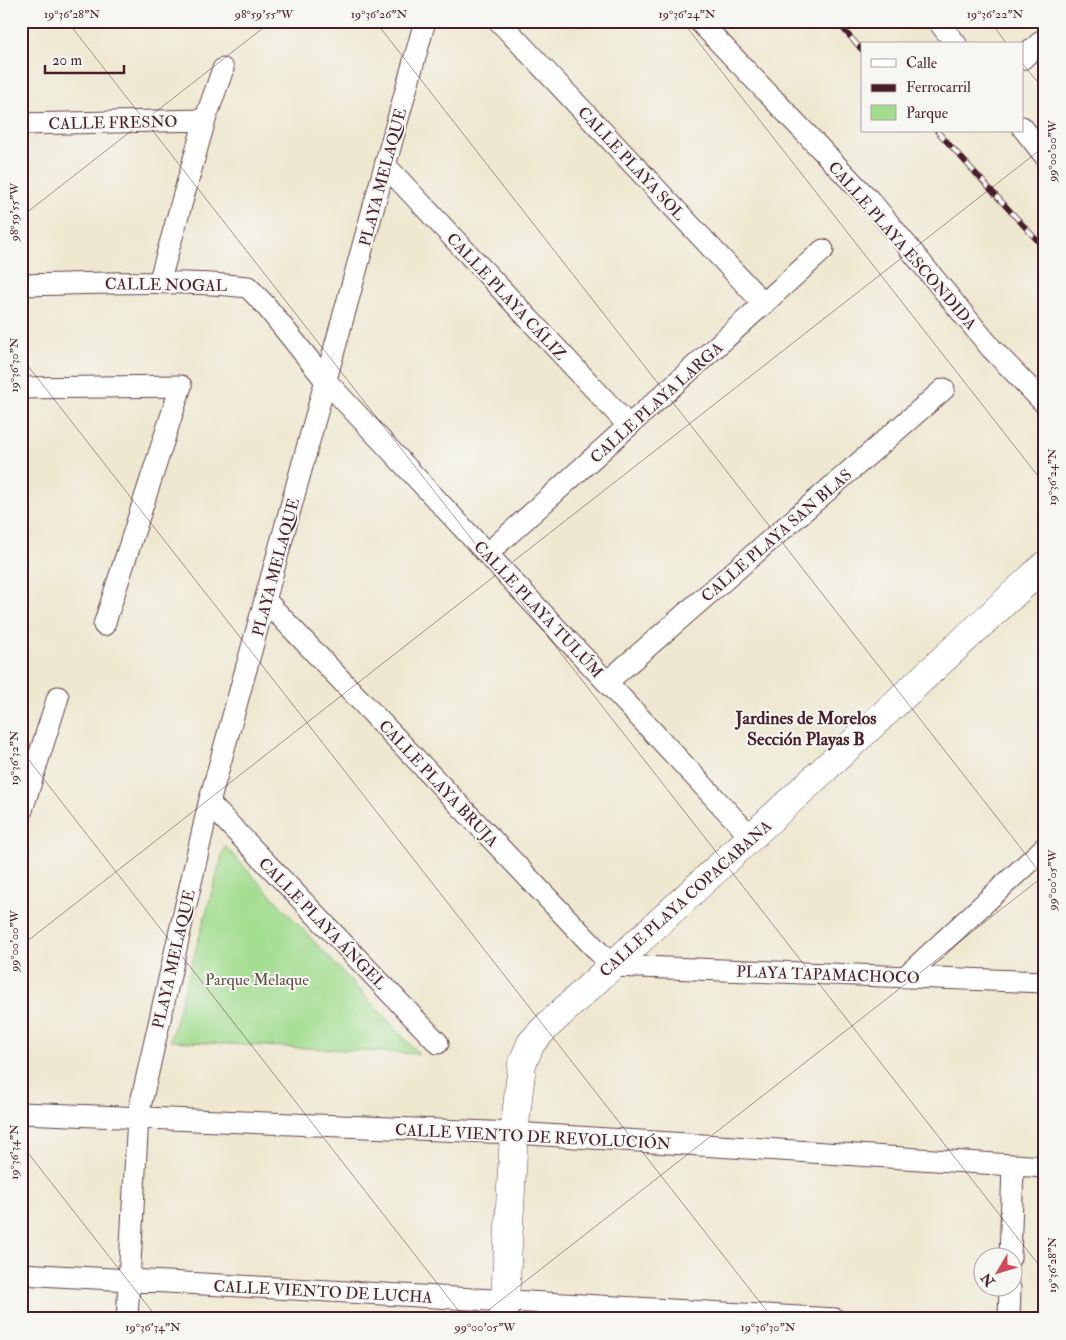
<svg xmlns="http://www.w3.org/2000/svg" width="1066" height="1340" font-family="'IM FELL Double Pica',serif">
	<style>
		.green { fill: #a3dd90; stroke: #767e5e }
		.lines { fill: none; stroke-linecap: round; stroke-linejoin: round }
		.street-casing { stroke: #633d44; stroke-width: 23 }
		.secondary-casing { stroke: #633d44; stroke-width: 29 }
		.street { stroke: #fff; stroke-width: 21 }
		.secondary { stroke: #fff; stroke-width: 28 }
		.rail-casing { stroke: #4a1f2b; stroke-width: 5.5 }
		.rail { stroke: #f6f6f2; stroke-width: 4; stroke-dasharray: 11; stroke-linecap: butt }
		.ticks { fill: none; stroke: #4a1f2b; stroke-width: 1; stroke-opacity: 0.45 }
		.labels { text-anchor: middle; stroke-width: 4; stroke-linejoin: round; paint-order: stroke }
		.street-label { font-size: 16px; fill: #4a1f2b; stroke: #f6f6f2 }
		.park-label { font-size: 16px; fill: #604e44; stroke: #f6f6f2 }
		.neighbourhood-label { font-size: 18px; font-weight: bold; fill: #4a1f2b; stroke: #f6f6f2 }
		.neatline { fill: none; stroke: #4a1f2b; stroke-width: 2 }
		.ticks-label { font-size: 12px; text-anchor: middle; fill: #4a1f2b }
	</style>
	<rect width="100%" height="100%" fill="#f6f6f2"/>
	<filter id="ink" filterUnits="userSpaceOnUse"><feTurbulence type="fractalNoise" baseFrequency=".02" numOctaves="2"/><feDisplacementMap in="SourceGraphic" scale="10" xChannelSelector="R" yChannelSelector="G"/><feConvolveMatrix kernelMatrix="1 2 1 2 8 2 1 2 1" color-interpolation-filters="sRGB"/></filter>
	<filter id="wash" filterUnits="userSpaceOnUse"><feTurbulence type="fractalNoise" baseFrequency=".0096" numOctaves="4" result="noise"/><feDisplacementMap in="SourceGraphic" scale="20" xChannelSelector="R" yChannelSelector="G"/><feGaussianBlur stdDeviation="1.12" result="paint"/><feColorMatrix in="noise" values="0 0 0 0 0 0 0 0 0 0 0 0 0 0 0 0 0 1.4 0 .05"/><feComposite in="paint" operator="in"/></filter>
	<g filter="url(#wash)">
		<rect width="100%" height="100%" fill="#eee8d0"/>
		<path class="green" d="M 225,846 L 419,1054 L 170,1041 Z"/>
	</g>
	<g filter="url(#ink)">
		<g class="lines">
			<defs>
				<path id="street" d="M 499,21 L 764,304
					M 699,21 L 873,204 L 991,348 L 1045,404
					M 938,21 L 956,44
					M 1022,59 L 1045,38
					M 21,124 L 205,120
					M 1022,127 L 1045,156
					M 386,166 L 629,426
					M 159,283 L 205,120 L 223,69
					M 21,285 C 96,284 173,279 248,287 L 266,306 L 326,381 L 752,838
					M 21,388 L 181,386 L 104,625
					M 488,553 L 823,250
					M 266,601 L 612,966 L 1045,982
					M 607,682 L 944,389
					M 209,803 L 438,1043
					M 21,813 L 58,697
					M 905,977 L 1045,847
					M 21,1113 L 514,1133 L 1045,1167
					M 1010,1258 L 1013,1166
					M 21,1274 L 835,1319
					M 127,1319 L 138,1116 L 209,803 L 425,21
					M 1009,1319 L 1010,1288"/>
				<path id="secondary" d="M 504,1319 L 514,1133 L 522,1064 L 531,1043 L 546,1027 L 1045,565"/>
			</defs>
			<use href="#street" class="street-casing"/>
			<use href="#secondary" class="secondary-casing"/>
			<use href="#street" class="street"/>
			<use href="#secondary" class="secondary"/>
			<defs>
				<path id="rail" d="M 836,21 L 862,50
					M 937,131 L 1045,249"/>
			</defs>
			<use href="#rail" class="rail-casing"/>
			<use href="#rail" class="rail"/>
		</g>
	</g>
	<path class="ticks" d="M 67,21 L 1045,1273M 375,21 L 1045,879M 682,21 L 1045,485M 990,21 L 1007,44M 1022,63 L 1045,91M 21,217 L 272,21M 21,357 L 773,1319M 21,750 L 465,1319M 21,946 L 1045,146M 21,1144 L 158,1319M 477,1319 L 1045,875"/>
	<g class="labels">
		<g class="street-label">
			<text transform="translate(113 122) rotate(-1)" y="6">CALLE FRESNO</text>
			<text transform="translate(632 163) rotate(47)" y="6">CALLE PLAYA SOL</text>
			<text transform="translate(382 177) rotate(-75)" y="6">PLAYA MELAQUE</text>
			<text transform="translate(903 245) rotate(49)" y="6">CALLE PLAYA ESCONDIDA</text>
			<text transform="translate(166 284) rotate(1)" y="6">CALLE NOGAL</text>
			<text transform="translate(507 296) rotate(47)" y="6">CALLE PLAYA CÁLIZ</text>
			<text transform="translate(656 402) rotate(-42)" y="6">CALLE PLAYA LARGA</text>
			<text transform="translate(776 535) rotate(-41)" y="6">CALLE PLAYA SAN BLAS</text>
			<text transform="translate(275 567) rotate(-75)" y="6">PLAYA MELAQUE</text>
			<text transform="translate(539 609) rotate(47)" y="6">CALLE PLAYA TULÚM</text>
			<text transform="translate(439 783) rotate(47)" y="6">CALLE PLAYA BRUJA</text>
			<text transform="translate(685 898) rotate(-42)" y="6">CALLE PLAYA COPACABANA</text>
			<text transform="translate(323 923) rotate(46)" y="6">CALLE PLAYA ÁNGEL</text>
			<text transform="translate(173 959) rotate(-77)" y="6">PLAYA MELAQUE</text>
			<text transform="translate(828 974) rotate(2)" y="6">PLAYA TAPAMACHOCO</text>
			<text transform="translate(533 1136) rotate(3)" y="6">CALLE VIENTO DE REVOLUCIÓN</text>
			<text transform="translate(323 1291) rotate(3)" y="6">CALLE VIENTO DE LUCHA</text>
		</g>
		<g class="park-label">
			<text x="257" y="985">Parque Melaque</text>
		</g>
		<g class="neighbourhood-label">
			<text x="806" y="724">Jardines de Morelos<tspan x="806" dy="21">Sección Playas B</tspan></text>
		</g>
	</g>
	<rect width="1066" height="1340" fill="none" stroke="#f6f6f2" stroke-width="55"/>
	<rect x="861" y="42" width="162" height="90" fill="#f6f6f2" stroke="#b1a0a2"/>
	<rect x="871" y="59" width="25" height="8" fill="#ffffff" stroke="#b1a0a2"/>
	<text x="906" y="68" font-size="15" fill="#4a1f2b">Calle</text>
	<rect x="871" y="84" width="25" height="8" fill="#4a1f2b" stroke="#b1a0a2"/>
	<text x="906" y="92" font-size="15" fill="#4a1f2b">Ferrocarril</text>
	<rect x="871" y="105" width="25" height="15" fill="#a3dd90" stroke="#b1a0a2"/>
	<text x="906" y="118" font-size="15" fill="#4a1f2b">Parque</text>
	<g transform="translate(998 1272) rotate(232)"><circle r="24" fill="#f6f6f2" stroke="#b1a0a2"/>
	<path d="M0-4L9 19L0 12L-9 19Z" fill="#d1495b"/>
	<text y="-8" font-size="14" font-weight="bold" text-anchor="middle" fill="#4a1f2b">N</text>
	</g>
	<path d="M45 65v8h79v-8" fill="none" stroke="#4a1f2b" stroke-width="2.5"/>
	<text x="52" y="65" font-size="15" fill="#4a1f2b" stroke="#f6f6f2" stroke-width="4" paint-order="stroke">20 m</text>
	<rect x="28" y="28" width="1010" height="1284" class="neatline"/>
	<g class="ticks-label">
		<text x="72" y="18">19°36'28"N</text>
		<text x="264" y="18">98°59'55"W</text>
		<text x="379" y="18">19°36'26"N</text>
		<text x="687" y="18">19°36'24"N</text>
		<text x="995" y="18">19°36'22"N</text>
		<text transform="translate(1052 151) rotate(-90)" y="4">99°00'00"W</text>
		<text transform="translate(14 212) rotate(-90)" y="4">98°59'55"W</text>
		<text transform="translate(14 365) rotate(-90)" y="4">19°36'30"N</text>
		<text transform="translate(1052 477) rotate(-90)" y="4">19°36'24"N</text>
		<text transform="translate(14 758) rotate(-90)" y="4">19°36'32"N</text>
		<text transform="translate(1052 880) rotate(-90)" y="4">99°00'05"W</text>
		<text transform="translate(14 941) rotate(-90)" y="4">99°00'00"W</text>
		<text transform="translate(14 1152) rotate(-90)" y="4">19°36'34"N</text>
		<text transform="translate(1052 1265) rotate(-90)" y="4">19°36'28"N</text>
		<text x="153" y="1331">19°36'34"N</text>
		<text x="485" y="1331">99°00'05"W</text>
		<text x="768" y="1331">19°36'30"N</text>
	</g>
</svg>
